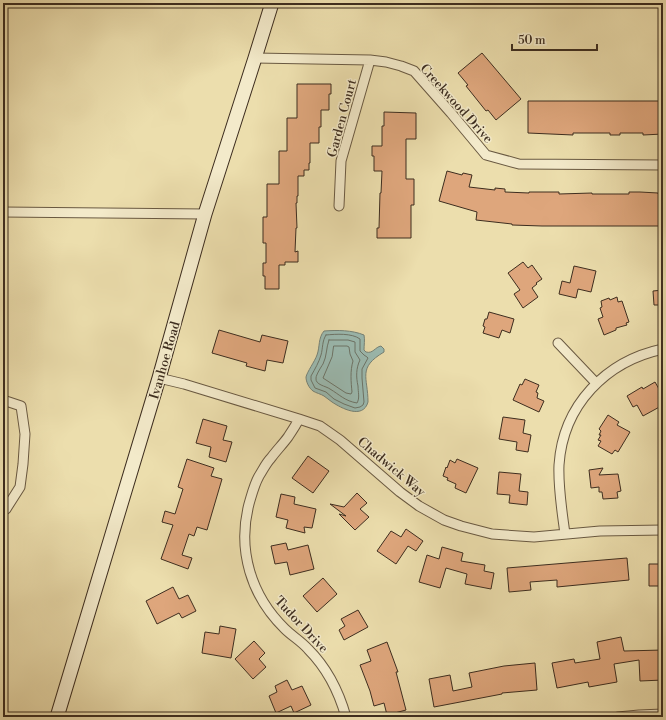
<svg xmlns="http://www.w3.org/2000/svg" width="666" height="720" font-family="'Libre Bodoni',serif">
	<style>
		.water { fill: #9bbbb2; stroke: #758277 }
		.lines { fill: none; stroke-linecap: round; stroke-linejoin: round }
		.shore { stroke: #6c7468; stroke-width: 1 }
		.building { fill: #dea67c; stroke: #3d2d1f }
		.minor-casing { stroke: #695942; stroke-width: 11 }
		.secondary-casing { stroke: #3d2d1f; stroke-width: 15 }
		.minor { stroke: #f3eaca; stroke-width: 9 }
		.secondary { stroke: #f3eaca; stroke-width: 13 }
		.labels { text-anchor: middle; stroke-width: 3; stroke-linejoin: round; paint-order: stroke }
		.street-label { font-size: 13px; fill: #3d2d1f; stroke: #f3eaca }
	</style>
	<rect width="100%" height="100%" fill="#ecdead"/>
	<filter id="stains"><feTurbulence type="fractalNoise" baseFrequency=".005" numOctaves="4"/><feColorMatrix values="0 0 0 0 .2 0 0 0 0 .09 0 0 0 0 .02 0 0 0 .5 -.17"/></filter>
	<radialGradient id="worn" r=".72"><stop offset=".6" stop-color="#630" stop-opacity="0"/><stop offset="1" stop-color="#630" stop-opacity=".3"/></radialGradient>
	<path class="water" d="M 324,331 C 337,330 352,330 364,335 C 365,340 364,345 364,350 L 366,352 C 373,354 375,347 381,346 L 384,349 L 384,352 C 357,368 368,377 368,402 C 363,420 341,408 332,402 C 329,400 327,398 324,396 C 321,394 316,393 313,391 C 309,388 306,382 306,377 C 307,372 315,361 317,355 C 320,347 318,338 324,331 Z"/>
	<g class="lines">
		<path class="shore" d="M 326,335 C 336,334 352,333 360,339 L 360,351 L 364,355 L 367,357 L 368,358 L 362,369 L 362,378 L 364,402 L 363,405 L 360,407 L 355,408 L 344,404 L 334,399 L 326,392 L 315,388 L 311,380 L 311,376 C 315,369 319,362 321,355 C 323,348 322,341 326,335 Z
			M 329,340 L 348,340 L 355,342 L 355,352 L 360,360 C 356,368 356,377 358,386 C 358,392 360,398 357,403 C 345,401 340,395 330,389 C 326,386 315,385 316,378 C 316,375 321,367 323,364 C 327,356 326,348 329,340 Z
			M 334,346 L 347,346 L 349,347 L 350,354 L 353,361 C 350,371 351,382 352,392 L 351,394 L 346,393 L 323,378 L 332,357 Z"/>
	</g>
	<path class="building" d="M 482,53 L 521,99 L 496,120 L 488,110 L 486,111 L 466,86 L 468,85 L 458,73 Z
		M 297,84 L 331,84 L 331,94 L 329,94 L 329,110 L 321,110 L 321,127 L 319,127 L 319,143 L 310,143 L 310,163 L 309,163 L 309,170 L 304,170 L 304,176 L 298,176 L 298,196 L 297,196 L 297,203 L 296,203 L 297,228 L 296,228 L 295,252 L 298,251 L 298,262 L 285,262 L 285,265 L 279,265 L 279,289 L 265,289 L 265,276 L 263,276 L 263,263 L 266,263 L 266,243 L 263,243 L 263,217 L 267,217 L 267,184 L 279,184 L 279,151 L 287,151 L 287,118 L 297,118 Z
		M 528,101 L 663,101 L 663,134 L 643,135 L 643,133 L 620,133 L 620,135 L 610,135 L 610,133 L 573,133 L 573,135 L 528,133 Z
		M 384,112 L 416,113 L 416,139 L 406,139 L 406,179 L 414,179 L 414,205 L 411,205 L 411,238 L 377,238 L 377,228 L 379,228 L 380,193 L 381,193 L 382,171 L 374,171 L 374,156 L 372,156 L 372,146 L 382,146 L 382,126 L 384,126 Z
		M 447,171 L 462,175 L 463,173 L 472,175 L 469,187 L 495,190 L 495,188 L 505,189 L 505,192 L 529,193 L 529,192 L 559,192 L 559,194 L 592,193 L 592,194 L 629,194 L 629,192 L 640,192 L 658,193 L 658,194 L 663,194 L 663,226 L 542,226 L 512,225 L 512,224 L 476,220 L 477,212 L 439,201 Z
		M 523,262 L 528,268 L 532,265 L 542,279 L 536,283 L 537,284 L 532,288 L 538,297 L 523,308 L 514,294 L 520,290 L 508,273 Z
		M 574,266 L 596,271 L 591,292 L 578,289 L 576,298 L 559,294 L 562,281 L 570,283 Z
		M 663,290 L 663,305 L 654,305 L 653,291 Z
		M 617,297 L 618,302 L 622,301 L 629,322 L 626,323 L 627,325 L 616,328 L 616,330 L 604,335 L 598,319 L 603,317 L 600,308 L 602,307 L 601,301 L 609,298 L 610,300 Z
		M 489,312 L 514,319 L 510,333 L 502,330 L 499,338 L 483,333 L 485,327 L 483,326 L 485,319 L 487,319 Z
		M 219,330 L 260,342 L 262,335 L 288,341 L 283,363 L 267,360 L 265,371 L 246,366 L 247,363 L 212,353 Z
		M 525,379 L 539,385 L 536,392 L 538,393 L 537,398 L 544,401 L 539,412 L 513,400 L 520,384 L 522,385 Z
		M 655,382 L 663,396 L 663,405 L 643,416 L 637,405 L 633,407 L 627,396 L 642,387 L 643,389 Z
		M 608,415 L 619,422 L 617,425 L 630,432 L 618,452 L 615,450 L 612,454 L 598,446 L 601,441 L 598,440 L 601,435 L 599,435 L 601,431 L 599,429 Z
		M 503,417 L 525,420 L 523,433 L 531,435 L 528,452 L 516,450 L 517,442 L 499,439 Z
		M 203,419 L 227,426 L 223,440 L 232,442 L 226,462 L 209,457 L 211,447 L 196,443 Z
		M 308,456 L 329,471 L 313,493 L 292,478 Z
		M 187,459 L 214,468 L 211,476 L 222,479 L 207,530 L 197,527 L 194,536 L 189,534 L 182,555 L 192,558 L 188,569 L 161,559 L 173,525 L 162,522 L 165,511 L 175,514 L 183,489 L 178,487 Z
		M 457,459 L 478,468 L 466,493 L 455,488 L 456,484 L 447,480 L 448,478 L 443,476 L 446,467 L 447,468 L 450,460 L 455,463 Z
		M 603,468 L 599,475 L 618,474 L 621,491 L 617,492 L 618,498 L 603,499 L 602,492 L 599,492 L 599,487 L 591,488 L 589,470 Z
		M 499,472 L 521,474 L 519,491 L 528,492 L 527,505 L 509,503 L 510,495 L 497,494 Z
		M 357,493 L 367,503 L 360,509 L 369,517 L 355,530 L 339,514 L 346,516 L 330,504 L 344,507 Z
		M 281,494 L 295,497 L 294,504 L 316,509 L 312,528 L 304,527 L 305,533 L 286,528 L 288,520 L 276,517 Z
		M 406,529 L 423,541 L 416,551 L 408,546 L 396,564 L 377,551 L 391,531 L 401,537 Z
		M 286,543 L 288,550 L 308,545 L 314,569 L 290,575 L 287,562 L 275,564 L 271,546 Z
		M 442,547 L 463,553 L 461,561 L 485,565 L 484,571 L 494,573 L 491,589 L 465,584 L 467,574 L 446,568 L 440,588 L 419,582 L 427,555 L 439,559 Z
		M 627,558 L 629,580 L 557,587 L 557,580 L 530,582 L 531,590 L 509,592 L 507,568 Z
		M 649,564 L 663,564 L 663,586 L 649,586 Z
		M 323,578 L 337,594 L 317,612 L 303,596 Z
		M 173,587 L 179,599 L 188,595 L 196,611 L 182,618 L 179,613 L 157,624 L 146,601 Z
		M 358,610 L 368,627 L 344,640 L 339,630 L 345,626 L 341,619 Z
		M 220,626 L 236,629 L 231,658 L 202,653 L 205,632 L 219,634 Z
		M 621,637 L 624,651 L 663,650 L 663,656 L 662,656 L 662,664 L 663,664 L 663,680 L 640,681 L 639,660 L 614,664 L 617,682 L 589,687 L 588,682 L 557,688 L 552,663 L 574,659 L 575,663 L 600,659 L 597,642 Z
		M 254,641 L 265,653 L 259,659 L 266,667 L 253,679 L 235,659 Z
		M 387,642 L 398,672 L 396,672 L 406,710 L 387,715 L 384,703 L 374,706 L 370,691 L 360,665 L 371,661 L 367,650 Z
		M 535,663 L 537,690 L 502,693 L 502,694 L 434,707 L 429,679 L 450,675 L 453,691 L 472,687 L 469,673 L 504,666 Z
		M 287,680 L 292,690 L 302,686 L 311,705 L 294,713 L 291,706 L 276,713 L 269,696 L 277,692 L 275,686 Z"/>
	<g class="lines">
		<defs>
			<path id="minor" d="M 255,58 L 370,60 L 386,62 L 401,66 L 414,71 L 451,113 L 486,155 L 519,164 L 663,165
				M 339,206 L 341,161 L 370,60
				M 3,212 L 205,214
				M 558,343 L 596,383
				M 159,378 L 184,384 L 299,419 L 320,426 L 340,440 L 400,492 L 419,506 L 444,520 L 461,526 L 492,534 L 534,537 L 600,531 L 663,530
				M 3,400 L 21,406 L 25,434 L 23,464 L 20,487 L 6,509 L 3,511
				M 299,419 C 296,425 292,431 288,437 C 283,444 276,451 271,458 C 266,463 263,470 259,476 C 254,485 252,494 249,504 C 237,550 251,596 285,629 C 292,636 301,641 308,649 C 326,667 339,692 346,717
				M 565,534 C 562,511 558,488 559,465 C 563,405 606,361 663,349
				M 618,717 L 639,715 L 663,714"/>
			<path id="secondary" d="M 57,717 L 159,378 L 205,214 L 255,58 L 272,3"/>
		</defs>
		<use href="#minor" class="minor-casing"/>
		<use href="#secondary" class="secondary-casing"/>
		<use href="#minor" class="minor"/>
		<use href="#secondary" class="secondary"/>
	</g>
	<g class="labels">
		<g class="street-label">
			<text transform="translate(457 103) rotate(48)" y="5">Creekwood Drive</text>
			<text transform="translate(341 118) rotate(-75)" y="5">Garden Court</text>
			<text transform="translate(164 360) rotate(-74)" y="5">Ivanhoe Road</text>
			<text transform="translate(392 466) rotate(40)" y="5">Chadwick Way</text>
			<text transform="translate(302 624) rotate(47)" y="5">Tudor Drive</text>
		</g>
	</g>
	<rect width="666" height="720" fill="none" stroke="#ecdead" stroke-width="16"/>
	<rect x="4" y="4" width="658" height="712" fill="none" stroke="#3d2d1f" stroke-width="2"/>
	<rect x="8" y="8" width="650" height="704" fill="none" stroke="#3d2d1f"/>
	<path d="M512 44v6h85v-6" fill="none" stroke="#3d2d1f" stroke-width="2"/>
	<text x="518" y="44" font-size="12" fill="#3d2d1f" stroke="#f3eaca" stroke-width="3" paint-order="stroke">50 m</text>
	<rect width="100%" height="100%" filter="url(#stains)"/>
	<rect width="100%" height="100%" fill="url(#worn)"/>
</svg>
